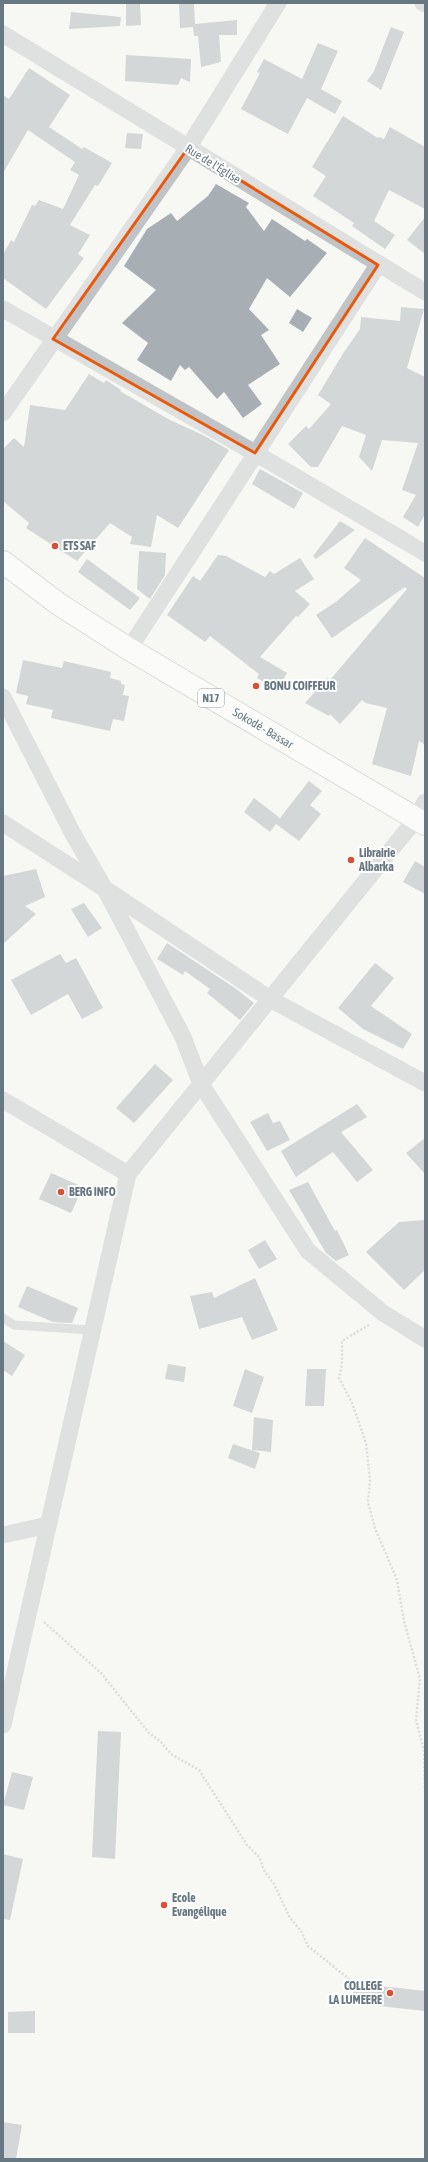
<svg xmlns="http://www.w3.org/2000/svg" width="428" height="2162" font-family="'Asap Condensed',sans-serif">
	<style>
		.building { fill: #a8afb4 }
		.lines { fill: none; stroke-linecap: round; stroke-linejoin: round }
		.primary-casing { stroke: #b4b8bb; stroke-width: 24 }
		.path { stroke: #babdbf; stroke-width: 2.5; stroke-dasharray: 2 2; stroke-linecap: butt }
		.service { stroke: #c0c4c7; stroke-width: 9 }
		.minor { stroke: #c0c4c7; stroke-width: 17 }
		.primary { stroke: #fff; stroke-width: 22 }
		.marked { fill: none; stroke: #e8590c; stroke-width: 3; stroke-linejoin: round }
		.poi-dot { fill: #d85033; stroke: #fff; stroke-width: 1.5 }
		.labels { text-anchor: middle; stroke-width: 4; stroke-linejoin: round; paint-order: stroke }
		.shield { fill: #fff; stroke: #95a0a8; stroke-width: 1 }
		.shield-label { font-size: 11px; font-weight: bold; fill: #687883 }
		.street-label { font-size: 12px; fill: #687883; stroke: #fff }
		.poi-label { font-size: 12px; font-weight: bold; fill: #687883; stroke: #fff; text-anchor: start }
	</style>
	<rect width="100%" height="100%" fill="#f7f7f4"/>
	<path class="building" d="M 126,3 L 140,3 L 141,25 L 126,26 Z
		M 179,3 L 194,3 L 195,24 L 237,20 L 237,35 L 219,35 L 221,62 L 201,67 L 198,36 L 194,36 L 193,27 L 180,28 Z
		M 71,12 L 121,17 L 120,26 L 69,29 Z
		M 391,27 L 404,32 L 381,90 L 367,81 L 374,71 Z
		M 318,43 L 338,51 L 321,89 L 342,101 L 335,114 L 307,98 L 288,134 L 241,109 L 260,73 L 257,72 L 264,59 L 302,79 Z
		M 126,55 L 191,59 L 190,82 L 181,78 L 178,85 L 125,81 Z
		M 29,68 L 70,95 L 49,127 L 82,149 L 84,147 L 112,163 L 98,186 L 95,185 L 70,225 L 90,235 L 78,254 L 84,258 L 46,309 L 3,278 L 3,255 L 11,240 L 14,242 L 32,205 L 35,206 L 39,200 L 63,209 L 79,175 L 70,170 L 75,162 L 28,130 L 3,173 L 3,95 L 9,99 Z
		M 343,116 L 378,138 L 379,137 L 384,139 L 390,127 L 425,147 L 425,209 L 389,190 L 374,221 L 395,235 L 385,249 L 352,226 L 354,223 L 313,196 L 326,176 L 312,167 Z
		M 127,133 L 143,134 L 141,149 L 125,148 Z
		M 216,184 L 249,203 L 246,207 L 264,231 L 272,219 L 305,241 L 307,239 L 327,253 L 290,297 L 267,278 L 249,309 L 269,330 L 261,335 L 280,364 L 248,385 L 262,404 L 243,418 L 224,392 L 217,399 L 189,367 L 185,370 L 180,365 L 171,381 L 137,360 L 148,343 L 122,323 L 156,290 L 124,266 L 147,229 L 171,213 L 177,221 L 208,196 Z
		M 425,217 L 425,254 L 407,240 Z
		M 401,307 L 424,309 L 407,368 L 425,377 L 425,514 L 418,527 L 403,517 L 416,495 L 402,490 L 418,443 L 382,440 L 372,471 L 359,457 L 366,435 L 342,426 L 318,467 L 311,467 L 288,444 L 306,426 L 309,429 L 331,404 L 318,395 L 344,352 L 360,329 L 361,317 L 400,321 Z
		M 297,309 L 312,318 L 303,332 L 289,323 Z
		M 89,374 L 104,383 L 106,380 L 121,390 L 120,391 L 170,420 L 203,435 L 229,450 L 178,528 L 157,515 L 151,547 L 130,544 L 132,537 L 110,523 L 77,561 L 26,528 L 29,523 L 3,501 L 3,449 L 14,438 L 24,447 L 30,405 L 65,410 Z
		M 260,469 L 303,493 L 294,509 L 252,484 Z
		M 340,521 L 355,530 L 316,559 L 313,556 Z
		M 365,538 L 425,578 L 425,745 L 419,741 L 411,776 L 372,764 L 387,708 L 366,703 L 362,700 L 340,724 L 330,714 L 329,716 L 305,703 L 327,678 L 330,680 L 407,589 L 405,587 L 332,638 L 316,615 L 337,601 L 361,580 L 344,568 Z
		M 139,551 L 166,553 L 165,575 L 150,599 L 137,589 Z
		M 218,555 L 226,556 L 265,577 L 270,571 L 274,574 L 300,558 L 314,579 L 295,591 L 310,604 L 298,617 L 296,616 L 260,657 L 287,673 L 277,690 L 257,678 L 259,674 L 210,636 L 205,642 L 167,615 L 193,576 L 200,581 Z
		M 87,559 L 140,598 L 130,610 L 78,572 Z
		M 23,660 L 62,668 L 64,661 L 111,672 L 110,678 L 121,681 L 121,684 L 125,685 L 123,695 L 129,696 L 124,721 L 113,719 L 110,731 L 51,718 L 53,710 L 26,704 L 28,696 L 16,693 Z
		M 309,781 L 322,791 L 310,805 L 321,814 L 299,841 L 276,824 L 270,832 L 244,812 L 254,798 L 280,818 Z
		M 415,861 L 425,867 L 425,894 L 403,882 Z
		M 36,869 L 45,897 L 25,906 L 36,914 L 3,944 L 3,876 Z
		M 84,903 L 102,928 L 88,937 L 71,909 Z
		M 167,943 L 235,988 L 254,1003 L 240,1020 L 207,993 L 210,989 L 185,971 L 183,975 L 157,959 Z
		M 60,954 L 66,963 L 76,958 L 103,1008 L 82,1019 L 68,994 L 31,1015 L 11,980 Z
		M 375,963 L 394,978 L 371,1006 L 412,1034 L 403,1049 L 363,1029 L 338,1008 Z
		M 155,1064 L 173,1080 L 134,1123 L 116,1108 Z
		M 357,1104 L 367,1117 L 341,1132 L 373,1170 L 357,1182 L 333,1152 L 296,1177 L 281,1151 Z
		M 268,1113 L 273,1123 L 280,1121 L 290,1140 L 267,1151 L 250,1122 Z
		M 425,1138 L 425,1174 L 406,1153 Z
		M 51,1173 L 83,1187 L 71,1213 L 39,1199 Z
		M 308,1182 L 335,1231 L 337,1230 L 349,1255 L 336,1261 L 326,1253 L 289,1190 Z
		M 425,1220 L 425,1270 L 404,1290 L 366,1252 L 399,1222 Z
		M 265,1240 L 277,1259 L 259,1269 L 248,1250 Z
		M 255,1278 L 278,1330 L 252,1340 L 242,1317 L 199,1329 L 190,1296 L 212,1292 L 214,1298 Z
		M 27,1286 L 78,1308 L 72,1323 L 53,1322 L 18,1307 Z
		M 3,1341 L 25,1355 L 12,1376 L 3,1370 Z
		M 168,1364 L 186,1367 L 184,1382 L 165,1379 Z
		M 245,1369 L 264,1377 L 252,1413 L 233,1406 Z
		M 307,1369 L 326,1369 L 324,1406 L 305,1406 Z
		M 254,1417 L 273,1420 L 271,1452 L 252,1450 Z
		M 233,1444 L 260,1453 L 255,1469 L 228,1458 Z
		M 98,1731 L 121,1732 L 115,1859 L 92,1857 Z
		M 12,1772 L 33,1777 L 24,1810 L 3,1805 Z
		M 3,1854 L 23,1859 L 10,1920 L 3,1919 Z
		M 354,1983 L 425,1991 L 425,2011 L 352,2003 Z
		M 35,2011 L 35,2033 L 8,2033 L 8,2012 Z
		M 3,2122 L 22,2125 L 16,2159 L 3,2159 Z"/>
	<g class="lines">
		<defs>
			<g id="primary">
				<path id="s1" d="M 3,562 L 60,605 L 129,649 L 425,824"/>
			</g>
		</defs>
		<use href="#primary" class="primary-casing"/>
		<path class="path" d="M 369,1325 L 342,1341 L 342,1364 L 339,1378 L 352,1403 L 366,1443 L 370,1480 L 368,1502 L 375,1528 L 397,1580 L 404,1621 L 420,1679 L 416,1720 L 424,1751 L 425,1789
			M 44,1622 L 101,1673 L 149,1733 L 161,1742 L 171,1754 L 199,1770 L 247,1845 L 259,1857 L 265,1872 L 274,1884 L 290,1918 L 301,1931 L 308,1946 L 354,1983"/>
		<path class="service" d="M 3,1318 L 14,1325 L 92,1330"/>
		<path class="minor" d="M 423,3 L 425,4
			M 3,34 L 425,292
			M 3,309 L 255,453 L 425,553
			M 3,413 L 188,148 L 278,3
			M 129,649 L 378,265
			M 3,697 L 73,834 L 105,889 L 183,1037 L 201,1084 L 308,1251 L 383,1313 L 425,1339
			M 3,823 L 105,889 L 270,999 L 425,1083
			M 3,1100 L 128,1174
			M 3,1535 L 48,1525
			M 3,1725 L 128,1174 L 416,819 L 425,802"/>
		<use href="#primary" class="primary"/>
	</g>
	<path d="M0 0H428V2162H0ZM 188,148 L 378,265 L 255,453 L 53,339 Z" fill="#f7f7f4" fill-opacity=".55" fill-rule="evenodd"/>
	<path class="marked" d="M 188,148 L 378,265 L 255,453 L 53,339 Z"/>
	<g class="poi-dot">
		<circle cx="55" cy="546" r="4"/>
		<circle cx="256" cy="686" r="4"/>
		<circle cx="351" cy="860" r="4"/>
		<circle cx="61" cy="1192" r="4"/>
		<circle cx="164" cy="1905" r="4"/>
		<circle cx="390" cy="1993" r="4"/>
	</g>
	<g class="labels">
		<rect class="shield" x="198" y="689" width="26" height="18" rx="3"/>
		<g class="shield-label">
			<text x="211" y="702">N17</text>
		</g>
		<g class="street-label">
			<text transform="translate(213 164) rotate(32)" y="4">Rue de l'Église</text>
			<text dy="4" stroke="none"><textPath href="#s1" startOffset="309">Sokodé - Bassar</textPath></text>
		</g>
		<g class="poi-label">
			<text x="63" y="550">ETS SAF</text>
			<text x="264" y="690">BONU COIFFEUR</text>
			<text x="359" y="857">Librairie<tspan x="359" dy="14">Albarka</tspan></text>
			<text x="69" y="1196">BERG INFO</text>
			<text x="172" y="1902">Ecole<tspan x="172" dy="14">Evangélique</tspan></text>
			<text x="382" y="1990" text-anchor="end">COLLEGE<tspan x="382" dy="14">LA LUMEERE</tspan></text>
		</g>
	</g>
	<rect width="428" height="2162" fill="none" stroke="#687883" stroke-width="8"/>
</svg>
